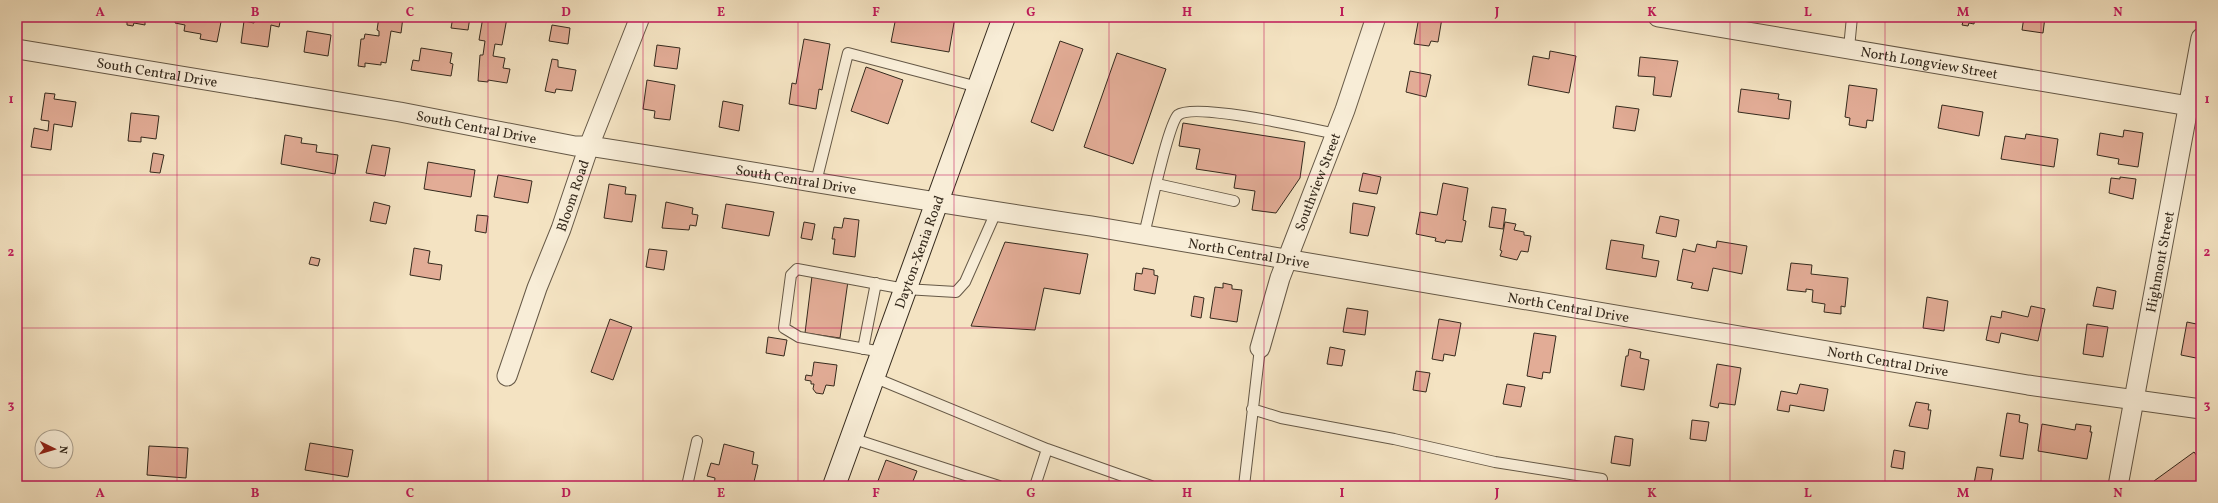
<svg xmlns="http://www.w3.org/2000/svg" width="2218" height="503" font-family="Vollkorn,serif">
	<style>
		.building { fill: #e2ac96; stroke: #352a1d }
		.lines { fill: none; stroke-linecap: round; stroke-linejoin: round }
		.lane-casing { stroke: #655846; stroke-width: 12 }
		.street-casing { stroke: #655846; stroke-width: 21 }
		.secondary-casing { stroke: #352a1d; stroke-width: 24 }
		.lane { stroke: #f8edd7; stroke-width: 10 }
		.street { stroke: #f8edd7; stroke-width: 19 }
		.secondary { stroke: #f8edd7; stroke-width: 22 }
		.grid { fill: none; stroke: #c2185b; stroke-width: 1; stroke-opacity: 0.55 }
		.labels { text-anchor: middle; stroke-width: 3; stroke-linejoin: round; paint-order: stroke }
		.street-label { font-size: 14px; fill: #352a1d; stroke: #f8edd7 }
		.neatline { fill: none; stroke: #c2185b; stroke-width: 1.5 }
		.grid-label { font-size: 13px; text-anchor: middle; font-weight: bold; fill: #c2185b }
	</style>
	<rect width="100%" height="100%" fill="#f4e3c2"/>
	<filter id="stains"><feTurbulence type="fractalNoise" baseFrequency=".005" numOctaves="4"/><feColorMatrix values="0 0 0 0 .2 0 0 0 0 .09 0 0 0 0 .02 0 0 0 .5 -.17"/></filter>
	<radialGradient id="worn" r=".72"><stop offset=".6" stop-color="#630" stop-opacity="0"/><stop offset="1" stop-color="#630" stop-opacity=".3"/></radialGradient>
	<path class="building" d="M 117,17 L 152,17 L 152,19 L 145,18 L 145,25 L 134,23 L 133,26 L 127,25 L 127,22 L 117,20 Z
		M 176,17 L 222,17 L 217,42 L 200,39 L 201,34 L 184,31 L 185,25 L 175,23 Z
		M 255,17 L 281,17 L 279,27 L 271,25 L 268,47 L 241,43 L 244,21 L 254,23 Z
		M 379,17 L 403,17 L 401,33 L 391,31 L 386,63 L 381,62 L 381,65 L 365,63 L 365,67 L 358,66 L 361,39 L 364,39 L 365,34 L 379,36 L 379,31 L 377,30 Z
		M 453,17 L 470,17 L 468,30 L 451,28 Z
		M 483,17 L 507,18 L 502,45 L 495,44 L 493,56 L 505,58 L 503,68 L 510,69 L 507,83 L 488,80 L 488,82 L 478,81 L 480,55 L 483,55 L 485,41 L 479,40 Z
		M 896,17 L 955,17 L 949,52 L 891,42 Z
		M 1419,17 L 1442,18 L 1438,42 L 1431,41 L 1429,46 L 1414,44 Z
		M 1944,17 L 1975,17 L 1974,24 L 1969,23 L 1968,26 L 1962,25 L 1963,22 L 1944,19 Z
		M 2024,17 L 2045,17 L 2043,33 L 2022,30 Z
		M 552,25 L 570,28 L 568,44 L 549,41 Z
		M 307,31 L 331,35 L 328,56 L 304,52 Z
		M 804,39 L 830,44 L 822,90 L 819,89 L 816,109 L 789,104 L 792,83 L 796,84 Z
		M 1060,41 L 1083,49 L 1053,131 L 1031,122 Z
		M 657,45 L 680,48 L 677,69 L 654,66 Z
		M 421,48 L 452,53 L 450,63 L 453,64 L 451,76 L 411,70 L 413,60 L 419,61 Z
		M 1550,51 L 1576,56 L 1569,93 L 1528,85 L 1533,56 L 1549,59 Z
		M 1117,53 L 1166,69 L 1133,164 L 1084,147 Z
		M 1640,57 L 1678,61 L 1671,97 L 1653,95 L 1655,77 L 1638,76 Z
		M 552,59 L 558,60 L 558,67 L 576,70 L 572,91 L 556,89 L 555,93 L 545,91 Z
		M 866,67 L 903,80 L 888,124 L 851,111 Z
		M 1410,71 L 1431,75 L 1426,97 L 1406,92 Z
		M 647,80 L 675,85 L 670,120 L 654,118 L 655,111 L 643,109 Z
		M 1849,85 L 1877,89 L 1873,121 L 1867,120 L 1866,128 L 1849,125 L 1850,118 L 1845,117 Z
		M 1741,89 L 1779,94 L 1778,99 L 1791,101 L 1789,119 L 1738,112 Z
		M 45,93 L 55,94 L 54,99 L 76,102 L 72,127 L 54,124 L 51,150 L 31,147 L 34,128 L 48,131 L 49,121 L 41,120 Z
		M 723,101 L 743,105 L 739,131 L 719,127 Z
		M 1942,105 L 1983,112 L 1979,136 L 1938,128 Z
		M 1616,106 L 1639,109 L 1635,131 L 1613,128 Z
		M 131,113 L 159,116 L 156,139 L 141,137 L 141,142 L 128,141 Z
		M 1183,123 L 1305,142 L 1300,178 L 1276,213 L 1252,210 L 1255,191 L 1234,188 L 1236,175 L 1196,169 L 1200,149 L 1179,146 Z
		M 2124,130 L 2143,133 L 2138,167 L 2118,164 L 2119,159 L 2097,155 L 2100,133 L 2123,137 Z
		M 2026,134 L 2058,139 L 2054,167 L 2001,159 L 2005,136 L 2025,139 Z
		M 285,135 L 302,138 L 301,143 L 317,145 L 316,152 L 338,155 L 335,174 L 281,164 Z
		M 372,145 L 390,148 L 385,176 L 366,173 Z
		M 153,153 L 164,155 L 160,173 L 150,172 Z
		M 428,162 L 475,170 L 471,197 L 424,189 Z
		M 1363,173 L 1381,177 L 1377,194 L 1359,191 Z
		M 498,175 L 532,181 L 528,203 L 494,197 Z
		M 2120,177 L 2136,179 L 2133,199 L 2109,193 L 2111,178 L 2120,179 Z
		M 1443,183 L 1468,188 L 1463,220 L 1466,221 L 1462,242 L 1446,240 L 1445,243 L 1435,241 L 1436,238 L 1416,234 L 1420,212 L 1437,215 Z
		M 609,184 L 626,187 L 625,194 L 636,195 L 632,222 L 604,218 Z
		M 374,202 L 390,206 L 386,224 L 370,221 Z
		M 666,202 L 693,208 L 692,214 L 698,215 L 696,226 L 690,225 L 689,230 L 662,228 Z
		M 1353,203 L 1375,207 L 1368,236 L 1350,233 Z
		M 726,204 L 774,212 L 769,236 L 722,228 Z
		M 1492,207 L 1506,209 L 1503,229 L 1489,227 Z
		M 477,215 L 488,216 L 486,233 L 475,231 Z
		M 1660,216 L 1679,220 L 1676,237 L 1656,233 Z
		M 844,218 L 859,220 L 855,257 L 833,254 L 835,239 L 832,239 L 834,227 L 842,228 Z
		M 804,222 L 815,224 L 812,240 L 801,238 Z
		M 1505,222 L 1516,224 L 1514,230 L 1524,232 L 1524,235 L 1531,236 L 1528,252 L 1521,251 L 1517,260 L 1500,256 L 1502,251 L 1500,250 Z
		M 1611,240 L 1644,245 L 1642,258 L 1659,261 L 1656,277 L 1606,269 Z
		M 1717,241 L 1747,246 L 1742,274 L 1713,268 L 1708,291 L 1691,288 L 1693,283 L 1677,280 L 1683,249 L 1695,252 L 1697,244 L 1716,248 Z
		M 1005,242 L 1088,254 L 1080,294 L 1044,288 L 1035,330 L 971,326 Z
		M 414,248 L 430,251 L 428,263 L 442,265 L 440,280 L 410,275 Z
		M 649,249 L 667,251 L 664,270 L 646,267 Z
		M 311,257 L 320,259 L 318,266 L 309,264 Z
		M 1791,263 L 1812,265 L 1811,274 L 1848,278 L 1845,307 L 1841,306 L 1841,314 L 1824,312 L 1825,304 L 1812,302 L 1813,290 L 1806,289 L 1806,292 L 1787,290 Z
		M 1143,268 L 1154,270 L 1154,275 L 1158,276 L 1155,294 L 1134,290 L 1136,273 L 1142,274 Z
		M 812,276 L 848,281 L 840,338 L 805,333 Z
		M 1223,283 L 1232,285 L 1232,289 L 1242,290 L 1237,322 L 1210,318 L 1215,287 L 1223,288 Z
		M 2097,287 L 2116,291 L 2113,309 L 2093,306 Z
		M 1194,296 L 1204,298 L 1201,318 L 1191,316 Z
		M 1927,297 L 1948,301 L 1944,331 L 1923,328 Z
		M 2031,306 L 2045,309 L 2038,341 L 2001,333 L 1999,343 L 1986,340 L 1991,316 L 2001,318 L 2002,311 L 2028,317 Z
		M 1347,308 L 1368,311 L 1365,335 L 1343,332 Z
		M 610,319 L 632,327 L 613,380 L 591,372 Z
		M 1439,319 L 1461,323 L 1455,356 L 1444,354 L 1443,361 L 1432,359 Z
		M 2187,322 L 2201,325 L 2201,359 L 2181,355 Z
		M 2087,324 L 2108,327 L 2103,357 L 2083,354 Z
		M 1534,333 L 1556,336 L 1550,373 L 1543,372 L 1542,379 L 1527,376 Z
		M 768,337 L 787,340 L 784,356 L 766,353 Z
		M 1330,347 L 1345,350 L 1342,366 L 1327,364 Z
		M 1629,349 L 1641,352 L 1640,358 L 1649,360 L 1644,390 L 1621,386 L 1626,356 L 1628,356 Z
		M 814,362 L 837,365 L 834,386 L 826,385 L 823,394 L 816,393 L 813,389 L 814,384 L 811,384 L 811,381 L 805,380 L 806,375 L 812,376 Z
		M 1717,364 L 1741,368 L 1735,405 L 1719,403 L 1718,408 L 1710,406 Z
		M 1416,371 L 1430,373 L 1426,392 L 1413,390 Z
		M 1507,384 L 1525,387 L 1521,407 L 1503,404 Z
		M 1800,384 L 1828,389 L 1824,411 L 1790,405 L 1789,412 L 1777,410 L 1781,391 L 1797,394 Z
		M 1916,402 L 1929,404 L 1928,410 L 1931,410 L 1928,429 L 1909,426 Z
		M 2007,413 L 2020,415 L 2019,422 L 2028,424 L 2023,459 L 2000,456 Z
		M 1692,420 L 1709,422 L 1706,441 L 1690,439 Z
		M 2042,424 L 2075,430 L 2076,424 L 2091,426 L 2090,432 L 2092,432 L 2087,459 L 2038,451 Z
		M 1615,436 L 1633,439 L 1630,466 L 1611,463 Z
		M 310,443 L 353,450 L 348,477 L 305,470 Z
		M 724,444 L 754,452 L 752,464 L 758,465 L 753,486 L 714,486 L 715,478 L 707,476 L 711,463 L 719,465 Z
		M 149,446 L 188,448 L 186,478 L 147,475 Z
		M 1894,450 L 1905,452 L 1903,469 L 1891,467 Z
		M 2194,452 L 2201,461 L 2201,477 L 2189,486 L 2153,486 L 2154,481 Z
		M 886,460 L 917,471 L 911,486 L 876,486 Z
		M 1977,467 L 1993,469 L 1990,486 L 1974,484 Z"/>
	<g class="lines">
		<defs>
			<path id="lane" d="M 1849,48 L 1852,17
				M 816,182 L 848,53 L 978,87
				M 1157,184 L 1234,201
				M 1144,234 C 1149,216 1168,124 1178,115 C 1194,102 1312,129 1336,134
				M 863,349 L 876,283
				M 882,352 L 799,337 L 784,328 L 791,275 L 797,269 L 905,289 L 956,292 L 965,282 L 996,212
				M 873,377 L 1047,449 L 1035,486
				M 1252,409 L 1281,418 L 1394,439 L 1495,462 L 1602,479
				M 851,438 L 999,486
				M 1047,449 L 1151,486
				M 687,486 L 697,441
				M 1244,486 L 1260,348"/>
			<g id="street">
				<path id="s1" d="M 1658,17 L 2201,108"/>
				<path id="s2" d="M 17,49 L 400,112 L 575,146 L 589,146 C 757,172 923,201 1091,226 L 2028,385 L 2201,409"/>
				<path id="s3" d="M 1260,348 L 1280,278 L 1345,110 L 1376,17"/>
				<path id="s4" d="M 507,376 L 537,288 L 561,229 L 589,146 L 640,17"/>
				<path id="s5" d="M 2118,486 L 2201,38"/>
			</g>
			<g id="secondary">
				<path id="s6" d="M 834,486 L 1004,17"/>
			</g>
		</defs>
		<use href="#lane" class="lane-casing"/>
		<use href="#street" class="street-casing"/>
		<use href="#secondary" class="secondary-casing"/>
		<use href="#lane" class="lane"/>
		<use href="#street" class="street"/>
		<use href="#secondary" class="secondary"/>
	</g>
	<path class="grid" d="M 177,17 L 177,486M 333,17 L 333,486M 488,17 L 488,486M 643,17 L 643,486M 798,17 L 798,486M 954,17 L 954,486M 1109,17 L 1109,486M 1264,17 L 1264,486M 1420,17 L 1420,486M 1575,17 L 1575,486M 1730,17 L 1730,486M 1885,17 L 1885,486M 2041,17 L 2041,486M 17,175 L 2201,175M 17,328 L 2201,328"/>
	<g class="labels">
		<g class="street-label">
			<text dy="5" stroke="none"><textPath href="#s1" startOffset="275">North Longview Street</textPath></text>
			<text dy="5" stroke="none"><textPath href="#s2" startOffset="142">South Central Drive</textPath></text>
			<text dy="5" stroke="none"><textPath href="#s2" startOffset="466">South Central Drive</textPath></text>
			<text dy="5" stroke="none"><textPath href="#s2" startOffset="790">South Central Drive</textPath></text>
			<text dy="5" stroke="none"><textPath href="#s3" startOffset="176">Southview Street</textPath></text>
			<text dy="5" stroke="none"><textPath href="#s4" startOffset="192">Bloom Road</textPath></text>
			<text dy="5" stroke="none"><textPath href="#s6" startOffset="249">Dayton-Xenia Road</textPath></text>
			<text dy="5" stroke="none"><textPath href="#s2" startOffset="1249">North Central Drive</textPath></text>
			<text dy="5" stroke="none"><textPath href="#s5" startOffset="228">Highmont Street</textPath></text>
			<text dy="5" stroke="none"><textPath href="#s2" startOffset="1573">North Central Drive</textPath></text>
			<text dy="5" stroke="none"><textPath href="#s2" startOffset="1897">North Central Drive</textPath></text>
		</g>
	</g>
	<rect width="2218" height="503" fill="none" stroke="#f4e3c2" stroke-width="44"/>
	<g transform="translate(54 449) rotate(95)"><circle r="19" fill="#f8edd7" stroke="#aa9f8d"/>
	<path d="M0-3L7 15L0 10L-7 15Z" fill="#8f2418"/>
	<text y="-6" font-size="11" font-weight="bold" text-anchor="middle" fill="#352a1d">N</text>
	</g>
	<rect x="22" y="22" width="2174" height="459" class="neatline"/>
	<g class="grid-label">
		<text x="100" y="16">A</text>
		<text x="255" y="16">B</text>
		<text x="410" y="16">C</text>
		<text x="566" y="16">D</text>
		<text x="721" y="16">E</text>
		<text x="876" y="16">F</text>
		<text x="1031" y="16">G</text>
		<text x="1187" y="16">H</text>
		<text x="1342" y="16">I</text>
		<text x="1497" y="16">J</text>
		<text x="1652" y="16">K</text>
		<text x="1808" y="16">L</text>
		<text x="1963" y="16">M</text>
		<text x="2118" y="16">N</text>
		<text x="11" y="103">1</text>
		<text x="2207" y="103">1</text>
		<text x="11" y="256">2</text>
		<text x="2207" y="256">2</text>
		<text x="11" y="409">3</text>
		<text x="2207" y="409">3</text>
		<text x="100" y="497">A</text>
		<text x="255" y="497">B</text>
		<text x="410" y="497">C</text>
		<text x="566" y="497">D</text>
		<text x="721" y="497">E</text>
		<text x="876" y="497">F</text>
		<text x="1031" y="497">G</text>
		<text x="1187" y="497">H</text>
		<text x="1342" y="497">I</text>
		<text x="1497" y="497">J</text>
		<text x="1652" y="497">K</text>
		<text x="1808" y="497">L</text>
		<text x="1963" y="497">M</text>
		<text x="2118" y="497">N</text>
	</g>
	<rect width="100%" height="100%" filter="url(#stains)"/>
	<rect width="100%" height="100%" fill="url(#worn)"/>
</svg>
